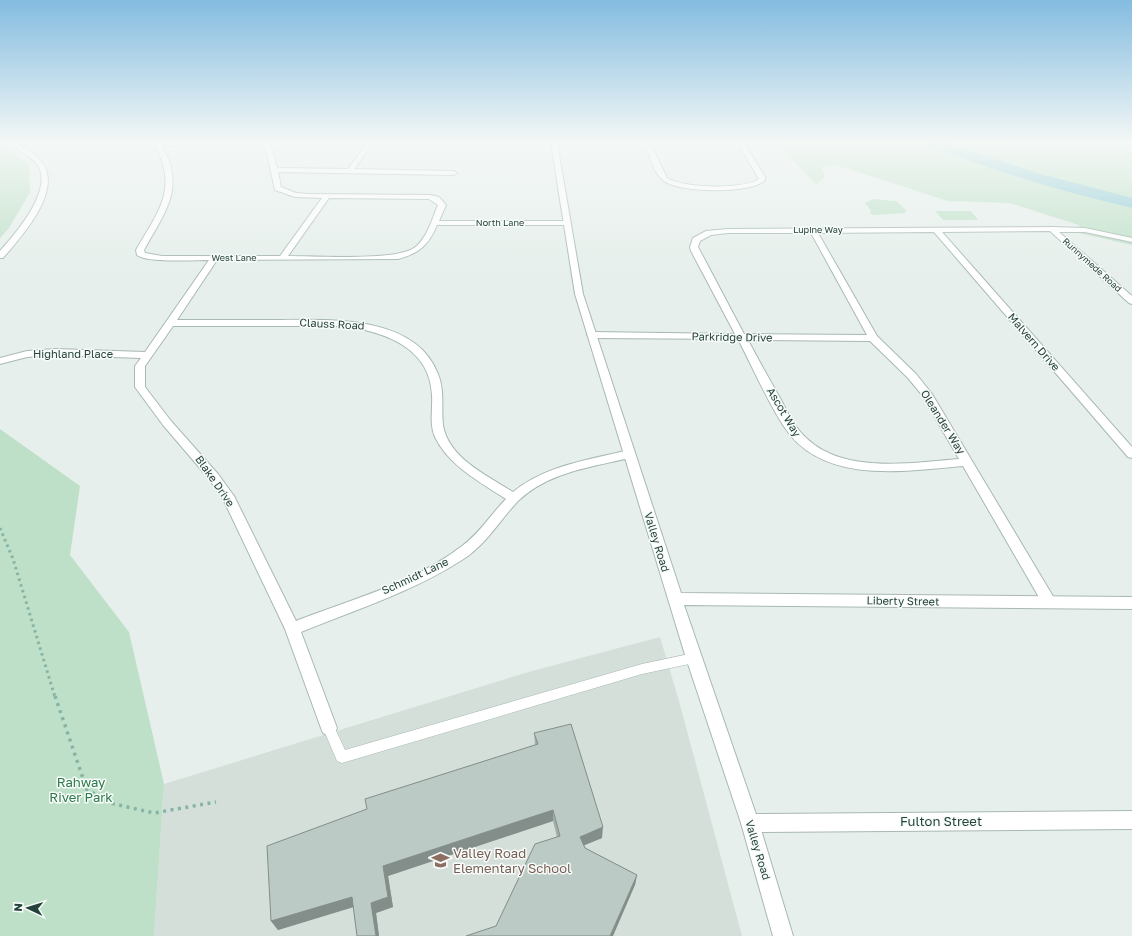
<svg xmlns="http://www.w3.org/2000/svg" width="1132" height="936" font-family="'Golos Text',sans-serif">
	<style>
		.built { fill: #d4dfda }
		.green { fill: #bfe0c8 }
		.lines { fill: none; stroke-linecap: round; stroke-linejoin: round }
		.river { fill: #8ec9d4; fill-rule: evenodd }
		.service-casing { stroke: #a8b8b2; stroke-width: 1 }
		.minor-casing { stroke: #a8b8b2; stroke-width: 2 }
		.tertiary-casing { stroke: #a8b8b2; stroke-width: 2 }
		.path-far1 { stroke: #86b3a5; stroke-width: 3; stroke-dasharray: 2.5 3.5; stroke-linecap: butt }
		.path { stroke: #86b3a5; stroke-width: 3.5; stroke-dasharray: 3 4.5; stroke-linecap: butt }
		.service { fill: #fff; fill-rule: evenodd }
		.minor { fill: #fff; fill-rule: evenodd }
		.tertiary { fill: #fff; fill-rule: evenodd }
		.wall { fill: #a1aea9 }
		.shaded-wall { fill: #838d89 }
		.building { fill: #bbcac4; stroke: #838d89 }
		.labels { text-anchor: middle; stroke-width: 3; stroke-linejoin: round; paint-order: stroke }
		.far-street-label { font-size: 9px; fill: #24423a; stroke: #f7fbf9 }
		.street-label { font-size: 11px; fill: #24423a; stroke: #f7fbf9 }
		.near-park-label { font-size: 13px; fill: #2d7a4b; stroke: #f7fbf9 }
		.near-street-label { font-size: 13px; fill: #24423a; stroke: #f7fbf9 }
		.near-education-label { font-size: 13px; fill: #785e54; stroke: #f7fbf9; text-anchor: start }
	</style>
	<rect width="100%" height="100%" fill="#e6efeb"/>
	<path class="built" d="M 660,637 L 679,701 L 742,936 L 154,936 L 164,784 L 532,671 Z"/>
	<path class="green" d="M 777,143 L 1132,143 L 1132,245 L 1079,233 L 1079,225 L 1010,203 L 948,201 L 836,165 L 821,167 L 825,177 L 816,184 Z
		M 0,144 L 29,164 L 30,192 L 9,228 L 0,238 Z
		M 873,199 L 896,201 L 906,210 L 905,213 L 873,215 L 870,213 L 871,211 L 865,203 Z
		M 935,211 L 971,211 L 978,220 L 943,220 Z
		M 0,429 L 80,486 L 70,555 L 129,632 L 164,784 L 154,936 L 0,936 Z"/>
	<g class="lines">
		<path class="river" d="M 926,143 L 947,143 L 1037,173 L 1132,198 L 1132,208 C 1062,192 995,171 928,146 Z"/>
		<defs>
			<path id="service" d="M 694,653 L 698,655 L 700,658 L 698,661 L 694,663 L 642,674 L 342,763 L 337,761 L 323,728 L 325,724 L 329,722 L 333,724 L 345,750 L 642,664 Z"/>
			<path id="minor" d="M 10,143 C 21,143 29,150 37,157 C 69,185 22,236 3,258 L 0,258 L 0,251 C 15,234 55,189 37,164 C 30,155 18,151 10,143 Z
				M 154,143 L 268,143 L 272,148 L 277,168 L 348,169 L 367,143 L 373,143 L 354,169 L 454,171 L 457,173 L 454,175 L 278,172 L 281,187 L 296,193 L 308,194 L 430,195 L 439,197 L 446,205 L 439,221 L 566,221 L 570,223 L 566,225 L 437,225 C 429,245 418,254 398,259 L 217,260 L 177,320 C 209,320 241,320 273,320 C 325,320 415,313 438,374 C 445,391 441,408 443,425 C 448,458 488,476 513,492 C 546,465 589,460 629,450 L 635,454 L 633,457 C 594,467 549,471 518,501 C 499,521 486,545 462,560 C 412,592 355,610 301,632 L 337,728 L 335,733 L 329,736 L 323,733 L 321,728 L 285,629 L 224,501 L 210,480 L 163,425 L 135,387 L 135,366 L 141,358 L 55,355 L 27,357 L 0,364 L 0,358 L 27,351 L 55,349 L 145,352 L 209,260 C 195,260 146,263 137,255 L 136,250 C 159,210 179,189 154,143 ZM 261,145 L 266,149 L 275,190 L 295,197 L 322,198 L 280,256 L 162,256 L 145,253 L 144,250 C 165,212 186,188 162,146 ZM 329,198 L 429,199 L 438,205 C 432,219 427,239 414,248 C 395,261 314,256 288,256 ZM 173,326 L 344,326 C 384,332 430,347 432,395 C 433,409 429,424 435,437 C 449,466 480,482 506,499 C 491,514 480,533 462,546 C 416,582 350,600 296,621 L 234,496 L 218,474 L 171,421 L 145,387 L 145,366 Z
				M 644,143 L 650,143 L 667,178 C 684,188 742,190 759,179 L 738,143 L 744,143 L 765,177 L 765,180 C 752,194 679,193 664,181 C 653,173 650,155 644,143 Z
				M 1052,227 L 1085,228 L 1132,238 L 1132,242 L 1085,232 L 1059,232 L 1132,296 L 1132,304 L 1129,303 L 1050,231 L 942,232 L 1132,447 L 1132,458 L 1128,457 L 934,232 L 818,233 L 877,336 L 916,374 L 932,394 L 1054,598 L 1056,602 L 1054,606 L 1049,608 L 1044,606 L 963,466 C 905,471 823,485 785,428 C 767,401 753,368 738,339 L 592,338 L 587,335 L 592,332 L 735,334 L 691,251 L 690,247 L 693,238 L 706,231 L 728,229 ZM 728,233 L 811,233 L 867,335 L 744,334 L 698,247 L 700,241 L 711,235 ZM 748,340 L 870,341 L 908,378 L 922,395 L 959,459 C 905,463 831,477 795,425 C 789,417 785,407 780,398 C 769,379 758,359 748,340 Z
				M 1132,811 L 1132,829 L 750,832 L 744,829 L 741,823 L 744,817 L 750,814 Z"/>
			<path id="tertiary" d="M 551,143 L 557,143 L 583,294 L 681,593 L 1132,597 L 1132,609 L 684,605 L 759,823 L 793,936 L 773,936 L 741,823 L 686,658 L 575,294 Z"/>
		</defs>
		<use href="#service" class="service-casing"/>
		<use href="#minor" class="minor-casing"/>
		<use href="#tertiary" class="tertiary-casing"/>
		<path class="path-far1" d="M 0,528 L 13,559 L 55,697"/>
		<path class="path" d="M 55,696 L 87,790 L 114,804 L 154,813 L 216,802"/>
		<use href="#service" class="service"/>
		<use href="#minor" class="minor"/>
		<use href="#tertiary" class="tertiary"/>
	</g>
	<path class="wall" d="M 534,733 L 602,838 L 584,845 L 585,848 L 637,875 L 635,885 L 496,926 L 557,837 L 553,821 L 388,876 L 393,907 L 376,913 L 379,936 L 357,936 L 353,907 L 278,930 L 271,921 L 367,809 L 535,745 Z"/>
	<path class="shaded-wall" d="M 553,810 L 553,821 L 388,876 L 393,907 L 376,913 L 379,936 L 376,936 L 371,903 L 383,866 Z
		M 603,827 L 602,838 L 580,847 L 580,837 Z
		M 637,875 L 635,885 L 613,936 L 610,936 Z
		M 352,897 L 357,906 L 278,930 L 271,921 Z"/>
	<path class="building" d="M 571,724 L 603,827 L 580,837 L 585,848 L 637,875 L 610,936 L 466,936 L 496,926 L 535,844 L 560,836 L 553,810 L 383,866 L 388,897 L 371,903 L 376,936 L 357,936 L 352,897 L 271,921 L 267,846 L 367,809 L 365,799 L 538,744 L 534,733 Z"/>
	<linearGradient id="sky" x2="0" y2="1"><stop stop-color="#84bce0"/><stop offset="0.52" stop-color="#f4f8f6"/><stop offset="1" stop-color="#f4f8f6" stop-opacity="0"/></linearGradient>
	<rect width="1132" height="274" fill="url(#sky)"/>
	<defs>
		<symbol id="school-bare" viewBox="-9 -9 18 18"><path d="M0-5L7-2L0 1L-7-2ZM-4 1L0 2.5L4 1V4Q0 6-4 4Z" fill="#8d6e63" stroke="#f7fbf9" stroke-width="2.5" paint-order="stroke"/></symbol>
	</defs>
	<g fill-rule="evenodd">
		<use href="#school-bare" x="428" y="848" width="25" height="25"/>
	</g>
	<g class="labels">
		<g class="far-street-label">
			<text x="500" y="226">North Lane</text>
			<text x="818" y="233">Lupine Way</text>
			<text x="234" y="261">West Lane</text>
			<text transform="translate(1092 265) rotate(42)" y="3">Runnymede Road</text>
		</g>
		<g class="street-label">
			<text transform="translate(332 324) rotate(3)" y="4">Clauss Road</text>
			<text transform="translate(732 337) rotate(1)" y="4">Parkridge Drive</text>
			<text transform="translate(1034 342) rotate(49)" y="4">Malvern Drive</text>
			<text x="73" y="358">Highland Place</text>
			<text transform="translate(784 412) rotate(59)" y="4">Ascot Way</text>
			<text transform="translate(943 422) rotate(58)" y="4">Oleander Way</text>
			<text transform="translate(215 481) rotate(55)" y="4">Blake Drive</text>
			<text transform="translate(657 542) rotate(73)" y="4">Valley Road</text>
			<text transform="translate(415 576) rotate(-25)" y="4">Schmidt Lane</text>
			<text transform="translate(903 601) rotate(1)" y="4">Liberty Street</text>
			<text transform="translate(758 850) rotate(73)" y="4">Valley Road</text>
		</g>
		<g class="near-park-label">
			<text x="81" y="787">Rahway<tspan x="81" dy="15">River Park</tspan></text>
		</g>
		<g class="near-street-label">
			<text x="941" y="826">Fulton Street</text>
		</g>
		<g class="near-education-label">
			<text x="453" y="858">Valley Road<tspan x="453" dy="15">Elementary School</tspan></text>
		</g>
	</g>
	<g transform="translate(28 908) rotate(274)" stroke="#f7fbf9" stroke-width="3" paint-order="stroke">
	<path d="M0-3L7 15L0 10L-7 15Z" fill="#24423a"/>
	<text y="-6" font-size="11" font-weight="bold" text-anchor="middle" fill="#24423a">N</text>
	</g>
</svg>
